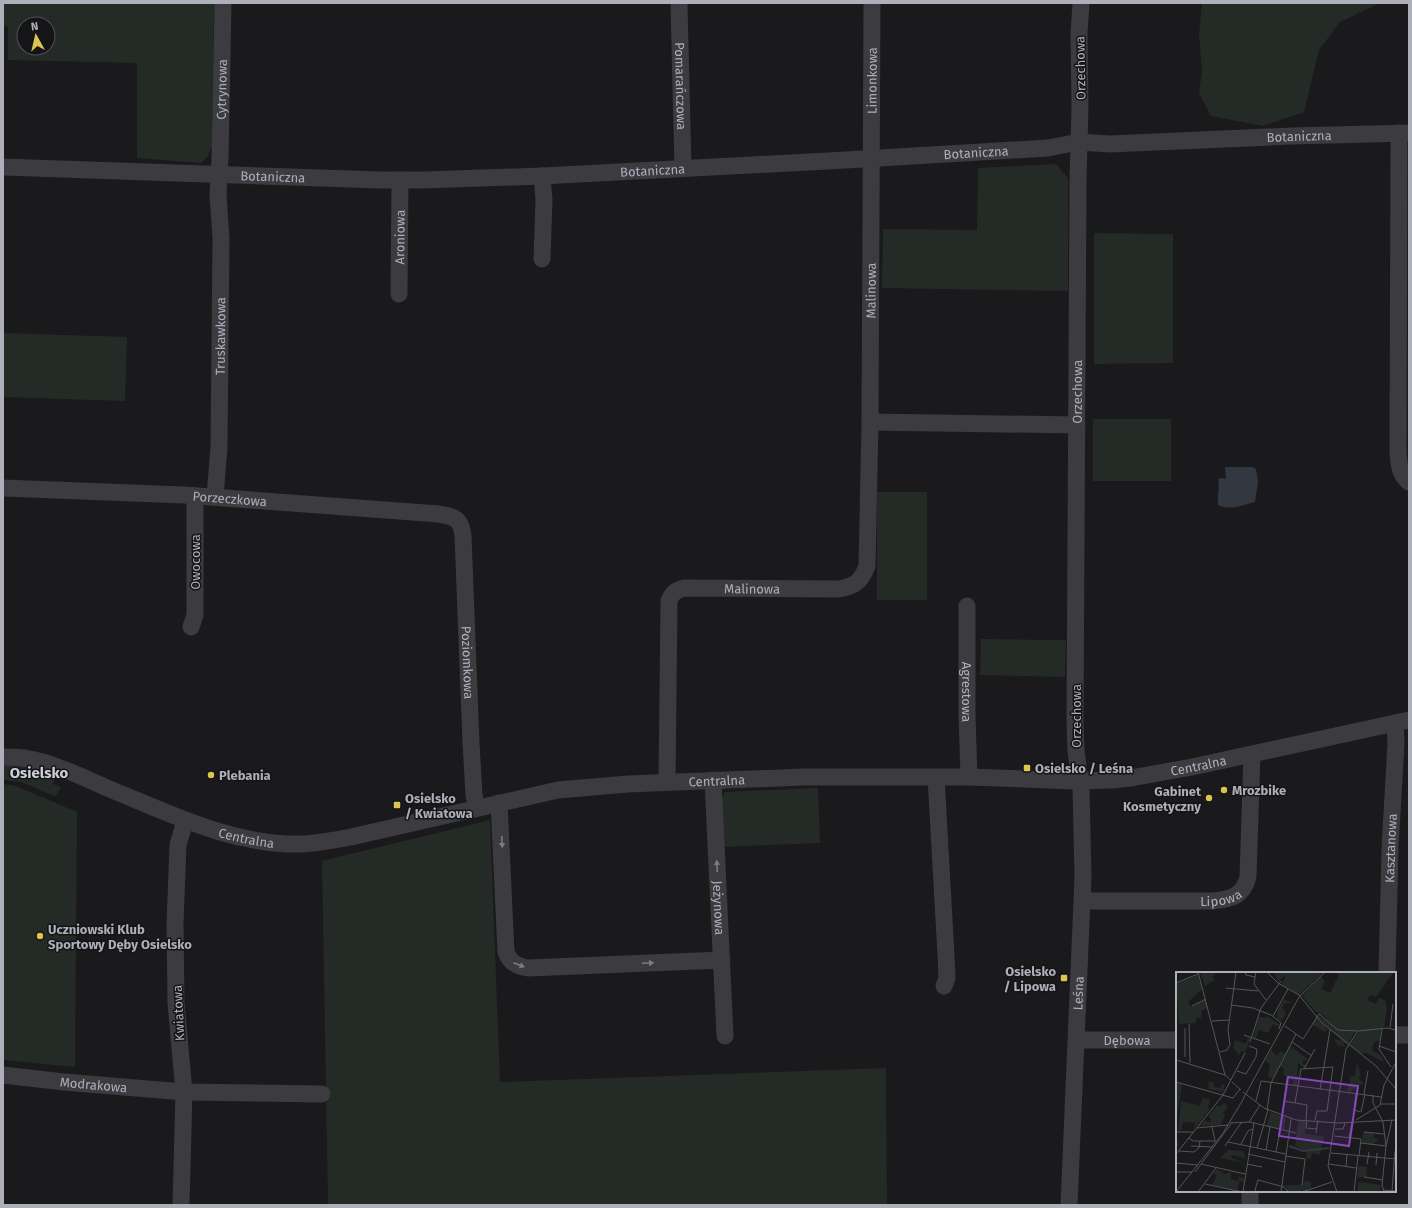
<svg xmlns="http://www.w3.org/2000/svg" width="1412" height="1208" font-family="'Fira Sans',sans-serif">
	<style>
		.green { fill: #242b26; fill-rule: evenodd }
		.water { fill: #333840 }
		.lines { fill: none; stroke-linecap: round; stroke-linejoin: round }
		.minor { stroke: #3b3b40; stroke-width: 17 }
		.oneway { fill: #7a7b83 }
		.poi-dot { fill: #ddc34f; stroke: #151416; stroke-width: 1.5 }
		.labels { text-anchor: middle; stroke-width: 3; stroke-linejoin: round; paint-order: stroke }
		.street-label { font-size: 13px; fill: #adafb9; stroke: #151416 }
		.poi-label { font-size: 13px; font-weight: bold; fill: #adafb9; stroke: #151416; text-anchor: start }
		.quarter-label { font-size: 15px; font-weight: bold; fill: #cecfd6; stroke: #151416 }
		.inset-river { fill: none; stroke: #333840; stroke-width: 2 }
		.inset-road { fill: none; stroke: #55555a; stroke-width: 1 }
		.view { fill: #8546be; fill-opacity: 0.15; stroke: #8546be; stroke-width: 2 }
		.inset-edge { fill: none; stroke: #adafb9; stroke-width: 2 }
	</style>
	<rect width="100%" height="100%" fill="#1a191b"/>
	<path class="green" d="M 3,3 L 214,3 L 212,146 L 208,156 L 201,163 L 137,158 L 137,63 L 8,60 L 8,27 L 3,26 ZM 24,24 L 48,24 L 48,48 L 24,48 Z
		M 1202,3 L 1380,3 L 1340,22 L 1319,50 L 1304,112 L 1263,126 L 1211,116 L 1199,93 L 1202,70 L 1199,35 Z
		M 1056,164 L 1068,178 L 1068,291 L 882,288 L 883,229 L 977,230 L 978,168 Z
		M 1094,233 L 1173,234 L 1173,363 L 1094,364 Z
		M 3,333 L 127,337 L 125,401 L 3,397 Z
		M 1093,419 L 1171,419 L 1171,481 L 1093,481 Z
		M 877,492 L 927,492 L 927,600 L 877,600 Z
		M 981,639 L 1066,640 L 1065,677 L 980,675 Z
		M 3,763 C 12,763 48,768 53,775 C 56,778 54,781 53,784 L 61,787 L 57,795 L 54,796 L 21,782 L 3,780 Z
		M 3,784 L 16,786 L 77,812 L 75,1067 L 3,1060 Z
		M 818,788 L 820,843 L 722,847 L 721,799 L 725,792 Z
		M 490,820 L 500,1082 L 886,1068 L 887,1205 L 328,1205 L 322,861 Z"/>
	<path class="water" d="M 1225,467 L 1253,467 L 1256,469 L 1258,482 L 1255,502 C 1243,505 1230,511 1218,505 C 1217,495 1220,488 1218,479 L 1221,478 L 1226,479 Z"/>
	<g class="lines">
		<g class="minor">
			<path id="s1" d="M 679,3 L 683,168"/>
			<path d="M 1399,133 L 1398,452 C 1399,464 1399,474 1409,482"/>
			<path id="s2" d="M 3,167 L 380,180 L 424,180 L 542,176 L 846,160 L 1048,148 L 1079,142 L 1110,144 L 1292,136 L 1409,133"/>
			<path d="M 542,259 L 544,200 L 542,176"/>
			<path id="s3" d="M 399,294 L 400,180"/>
			<path d="M 870,422 L 1077,425"/>
			<path id="s4" d="M 3,488 L 184,495 L 439,514 C 455,517 461,518 463,536 L 471,743 L 474,795 L 477,808"/>
			<path id="s5" d="M 215,497 L 219,447 L 221,239 L 218,194 L 220,159 L 223,3"/>
			<path id="s6" d="M 967,606 L 967,715 L 969,777"/>
			<path d="M 191,627 L 195,615 L 195,496"/>
			<path id="s7" d="M 3,757 C 10,757 17,757 24,758 C 55,763 84,778 112,790 C 173,815 235,846 303,844 C 319,843 335,840 351,837 L 558,790 L 628,784 L 803,777 L 969,777 L 1074,781 L 1112,780 L 1131,778 L 1192,767 L 1409,720"/>
			<path d="M 936,777 L 946,955 L 947,978 L 944,986"/>
			<path id="s8" d="M 713,780 L 725,1036"/>
			<path id="s9" d="M 667,782 L 669,601 C 672,593 676,590 684,588 L 839,589 C 855,586 861,582 867,566 L 870,422 L 872,3"/>
			<path d="M 499,803 L 506,952 C 510,963 517,966 528,968 L 722,960"/>
			<path id="s10" d="M 1083,901 L 1213,901 C 1232,899 1243,896 1248,877 L 1252,754"/>
			<path id="s11" d="M 1387,973 L 1390,848 L 1396,743 L 1395,723"/>
			<path d="M 1395,1035 L 1409,1035"/>
			<path id="s12" d="M 1077,1040 L 1177,1040"/>
			<path id="s13" d="M 3,1075 L 64,1082 L 184,1092 L 322,1094"/>
			<path d="M 181,1205 L 184,1092 L 176,1003 L 175,924 L 178,845 L 185,821"/>
			<path id="s14" d="M 1069,1205 L 1083,877 L 1081,788 L 1076,751 L 1075,721 L 1078,181 L 1080,107 L 1079,33 L 1081,3"/>
			<path d="M 1250,1205 L 1250,1191"/>
		</g>
	</g>
	<defs><path id="oneway-solid" d="M-6-.8H1V-3.2L6.5 0L1 3.2V.8H-6Z"/></defs>
	<g class="oneway">
		<use href="#oneway-solid" transform="translate(502 842) rotate(88)"/>
		<use href="#oneway-solid" transform="translate(717 866) rotate(-93)"/>
		<use href="#oneway-solid" transform="translate(648 963) rotate(-2)"/>
		<use href="#oneway-solid" transform="translate(519 965) rotate(21)"/>
	</g>
	<g class="poi-dot">
		<rect x="1023" y="764" width="8" height="8" rx="2"/>
		<circle cx="211" cy="775" r="4"/>
		<circle cx="1224" cy="790" r="4"/>
		<circle cx="1209" cy="798" r="4"/>
		<rect x="393" y="801" width="8" height="8" rx="2"/>
		<circle cx="40" cy="936" r="4"/>
		<rect x="1060" y="974" width="8" height="8" rx="2"/>
	</g>
	<g class="labels">
		<g class="street-label">
			<text transform="translate(1080 68) rotate(-91)" y="5">Orzechowa</text>
			<text dy="5" stroke="none"><textPath href="#s9" startOffset="881">Limonkowa</textPath></text>
			<text dy="5" stroke="none"><textPath href="#s1" startOffset="83">Pomarańczowa</textPath></text>
			<text dy="5" stroke="none"><textPath href="#s5" startOffset="408">Cytrynowa</textPath></text>
			<text dy="5" stroke="none"><textPath href="#s2" startOffset="1298">Botaniczna</textPath></text>
			<text dy="5" stroke="none"><textPath href="#s2" startOffset="974">Botaniczna</textPath></text>
			<text dy="5" stroke="none"><textPath href="#s2" startOffset="650">Botaniczna</textPath></text>
			<text dy="5" stroke="none"><textPath href="#s2" startOffset="270">Botaniczna</textPath></text>
			<text dy="5" stroke="none"><textPath href="#s3" startOffset="57">Aroniowa</textPath></text>
			<text dy="5" stroke="none"><textPath href="#s9" startOffset="671">Malinowa</textPath></text>
			<text dy="5" stroke="none"><textPath href="#s5" startOffset="161">Truskawkowa</textPath></text>
			<text dy="5" stroke="none"><textPath href="#s14" startOffset="814">Orzechowa</textPath></text>
			<text dy="5" stroke="none"><textPath href="#s4" startOffset="227">Porzeczkowa</textPath></text>
			<text transform="translate(195 562) rotate(-90)" y="5">Owocowa</text>
			<text dy="5" stroke="none"><textPath href="#s9" startOffset="270">Malinowa</textPath></text>
			<text dy="5" stroke="none"><textPath href="#s4" startOffset="600">Poziomkowa</textPath></text>
			<text dy="5" stroke="none"><textPath href="#s6" startOffset="86">Agrestowa</textPath></text>
			<text transform="translate(1076 716) rotate(-90)" y="5">Orzechowa</text>
			<text dy="5" stroke="none"><textPath href="#s7" startOffset="1218">Centralna</textPath></text>
			<text dy="5" stroke="none"><textPath href="#s7" startOffset="735">Centralna</textPath></text>
			<text dy="5" stroke="none"><textPath href="#s7" startOffset="258">Centralna</textPath></text>
			<text dy="5" stroke="none"><textPath href="#s11" startOffset="125">Kasztanowa</textPath></text>
			<text dy="5" stroke="none"><textPath href="#s10" startOffset="138">Lipowa</textPath></text>
			<text dy="5" stroke="none"><textPath href="#s8" startOffset="128">Jeżynowa</textPath></text>
			<text dy="5" stroke="none"><textPath href="#s14" startOffset="212">Leśna</textPath></text>
			<text transform="translate(178 1013) rotate(-93)" y="5">Kwiatowa</text>
			<text dy="5" stroke="none"><textPath href="#s12" startOffset="50">Dębowa</textPath></text>
			<text dy="5" stroke="none"><textPath href="#s13" startOffset="91">Modrakowa</textPath></text>
		</g>
		<g class="poi-label">
			<text x="1035" y="773">Osielsko / Leśna</text>
			<text x="219" y="780">Plebania</text>
			<text x="1232" y="795">Mrozbike</text>
			<text x="1201" y="796" text-anchor="end">Gabinet<tspan x="1201" dy="15">Kosmetyczny</tspan></text>
			<text x="405" y="803">Osielsko<tspan x="405" dy="15">/ Kwiatowa</tspan></text>
			<text x="48" y="934">Uczniowski Klub<tspan x="48" dy="15">Sportowy Dęby Osielsko</tspan></text>
			<text x="1056" y="976" text-anchor="end">Osielsko<tspan x="1056" dy="15">/ Lipowa</tspan></text>
		</g>
		<g class="quarter-label">
			<text x="39" y="778">Osielsko</text>
		</g>
	</g>
	<g transform="translate(1176 972)">
		<rect width="220" height="220" fill="#1a191b"/>
		<path d="M 24,0 L 40,0 L 37,5 L 39,9 L 34,10 L 12,30 L 16,35 L 29,27 L 32,36 L 26,38 L 25,46 L 20,46 L 20,51 L 3,52 L 0,12 L 22,3 L 26,17 L 29,14 ZM 98,0 L 147,0 L 123,23 L 105,12 L 109,6 L 108,4 L 102,10 ZM 159,0 L 218,0 L 209,11 L 214,14 L 209,12 L 200,25 L 195,23 L 191,28 L 200,32 L 203,26 L 209,28 L 211,37 L 208,55 L 204,58 L 204,68 L 198,70 L 196,79 L 205,83 L 208,90 L 190,81 L 184,81 L 174,73 L 182,61 L 187,60 L 165,59 L 179,60 L 172,72 L 166,70 L 170,75 L 161,73 L 158,67 L 167,69 L 141,46 L 152,58 L 148,60 L 136,52 L 142,43 L 157,53 L 148,44 L 139,39 L 126,24 L 145,4 L 149,10 L 145,17 L 154,21 L 163,3 ZM 108,27 L 116,31 L 109,31 L 106,35 L 110,42 L 105,49 L 101,47 L 101,39 ZM 83,44 L 80,57 L 83,45 L 90,46 L 91,44 L 104,53 L 102,55 L 97,52 L 92,61 L 83,58 L 80,66 L 77,66 ZM 72,65 L 74,67 L 68,84 L 68,80 L 65,79 L 64,83 L 62,82 L 57,76 L 59,68 L 70,72 ZM 114,74 L 133,88 L 128,88 L 126,91 L 130,93 L 128,96 L 122,91 L 121,113 L 117,113 L 118,109 L 107,103 L 108,96 L 104,95 ZM 95,78 L 101,84 L 104,79 L 109,82 L 97,106 L 92,105 L 94,92 L 89,89 ZM 181,91 L 185,103 L 182,106 L 188,111 L 173,120 L 171,118 L 175,108 L 173,105 L 179,104 ZM 34,109 L 38,111 L 38,115 L 45,116 L 46,112 L 49,113 L 47,120 L 33,117 L 32,110 ZM 0,110 L 6,112 L 1,146 L 0,146 ZM 26,126 L 34,127 L 32,136 L 34,137 L 18,157 L 19,151 L 7,150 L 5,158 L 2,159 L 5,129 L 24,134 ZM 48,131 L 52,134 L 47,141 L 49,143 L 45,153 L 23,154 L 29,148 L 34,151 L 35,147 L 32,144 L 41,133 L 44,135 ZM 95,140 L 110,145 L 108,158 L 90,154 ZM 122,149 L 130,149 L 129,162 L 148,164 L 144,183 L 136,181 L 135,187 L 130,187 L 131,180 L 119,174 ZM 187,160 L 198,161 L 198,166 L 204,167 L 197,172 L 186,171 ZM 52,178 L 67,179 L 70,187 L 56,183 L 55,186 L 70,191 L 44,186 ZM 182,194 L 191,195 L 190,205 L 181,205 ZM 41,197 L 49,202 L 55,200 L 55,207 L 62,209 L 63,205 L 68,206 L 68,210 L 63,209 L 62,218 L 36,213 L 41,204 L 38,201 ZM 128,209 L 135,210 L 135,216 L 127,219 L 126,216 L 125,220 L 114,220 L 109,213 L 126,213 ZM 182,210 L 205,213 L 204,220 L 182,220 Z" fill="#242b26"/>
		<path class="inset-river" d="M 113,174 L 127,179 L 153,176"/>
		<path class="inset-road" d="M 22,0 L 49,103M 69,0 L 70,3 L 79,5M 80,0 L 78,12 L 90,28M 91,0 L 102,11 L 123,23 L 146,51 L 200,94 L 220,117M 0,11 L 22,2M 50,16 L 82,19M 55,33 L 77,36 L 95,43 L 105,51 L 103,57M 16,34 L 30,27M 97,44 L 112,17M 36,49 L 53,48M 13,52 L 14,91M 109,54 L 127,67 L 143,42 L 162,58 L 181,59M 9,56 L 9,85M 214,56 L 217,32M 206,57 L 203,77 L 215,95M 68,63 L 94,72M 74,70 L 85,36 L 105,9M 116,70 L 136,84M 203,74 L 220,80M 44,80 L 51,78 L 54,73 L 52,58 L 60,0M 0,88 L 49,103 L 55,108M 128,97 L 139,77M 61,99 L 70,102 L 80,85 L 81,77 L 73,74M 111,106 L 108,129 L 131,133 L 130,148M 0,110 L 57,126 L 64,117M 56,110 L 65,118M 144,118 L 154,58M 67,120 L 88,136 L 120,148 L 162,151 L 220,148M 180,121 L 178,138 L 185,140 L 189,122M 188,122 L 192,99M 197,123 L 197,131 L 207,150 L 210,174 L 206,213 L 208,220M 67,127 L 123,25 L 149,0M 80,129 L 85,109 L 205,125M 119,131 L 125,97 L 157,95 L 151,139 L 141,139 L 139,148M 204,132 L 220,132M 91,138 L 95,111 L 120,62M 131,148 L 130,156 L 141,157M 180,148 L 204,133 L 208,113 L 220,90M 73,150 L 84,133M 54,151 L 74,150 L 120,161M 36,155 L 39,168M 21,156 L 52,153M 159,157 L 167,157 L 169,151M 0,160 L 18,160M 0,160 L 1,174M 188,160 L 208,162M 140,161 L 142,148M 158,164 L 185,167 L 183,184M 13,166 L 17,169 L 40,169M 173,166 L 176,150M 52,170 L 110,182M 185,171 L 210,174M 65,172 L 72,159 L 77,157M 15,174 L 36,175M 49,174 L 65,151M 210,174 L 216,148M 81,176 L 92,138M 90,178 L 94,155M 3,179 L 18,180 L 23,176 L 24,169M 100,180 L 104,158M 155,181 L 220,187M 0,182 L 47,123 L 69,81M 72,182 L 109,190M 109,184 L 129,187 L 126,213M 0,191 L 22,193M 25,192 L 69,202M 71,192 L 86,195M 153,192 L 180,196M 191,192 L 193,180M 200,193 L 201,181M 170,194 L 171,182M 0,200 L 16,200M 19,200 L 55,152M 188,205 L 207,208M 29,212 L 67,220M 207,218 L 220,219M 216,219 L 219,179M 0,220 L 47,161 L 68,126M 22,220 L 40,196M 67,220 L 78,151M 81,220 L 79,218 L 82,208 L 108,215 L 113,220M 105,220 L 115,147M 126,220 L 156,210M 161,220 L 152,194 L 170,77 L 182,59 L 211,56 L 220,58M 178,220 L 182,184"/>
		<path class="view" d="M 112,105 L 182,114 L 173,174 L 103,164 Z"/>
		<rect width="220" height="220" class="inset-edge"/>
	</g>
	<rect width="1412" height="1208" fill="none" stroke="#adafb9" stroke-width="8"/>
	<g transform="translate(36 36) rotate(352)"><circle r="19" fill="#151416" stroke="#525257"/>
	<path d="M0-3L7 15L0 10L-7 15Z" fill="#ddc34f"/>
	<text y="-6" font-size="11" font-weight="bold" text-anchor="middle" fill="#adafb9">N</text>
	</g>
</svg>
